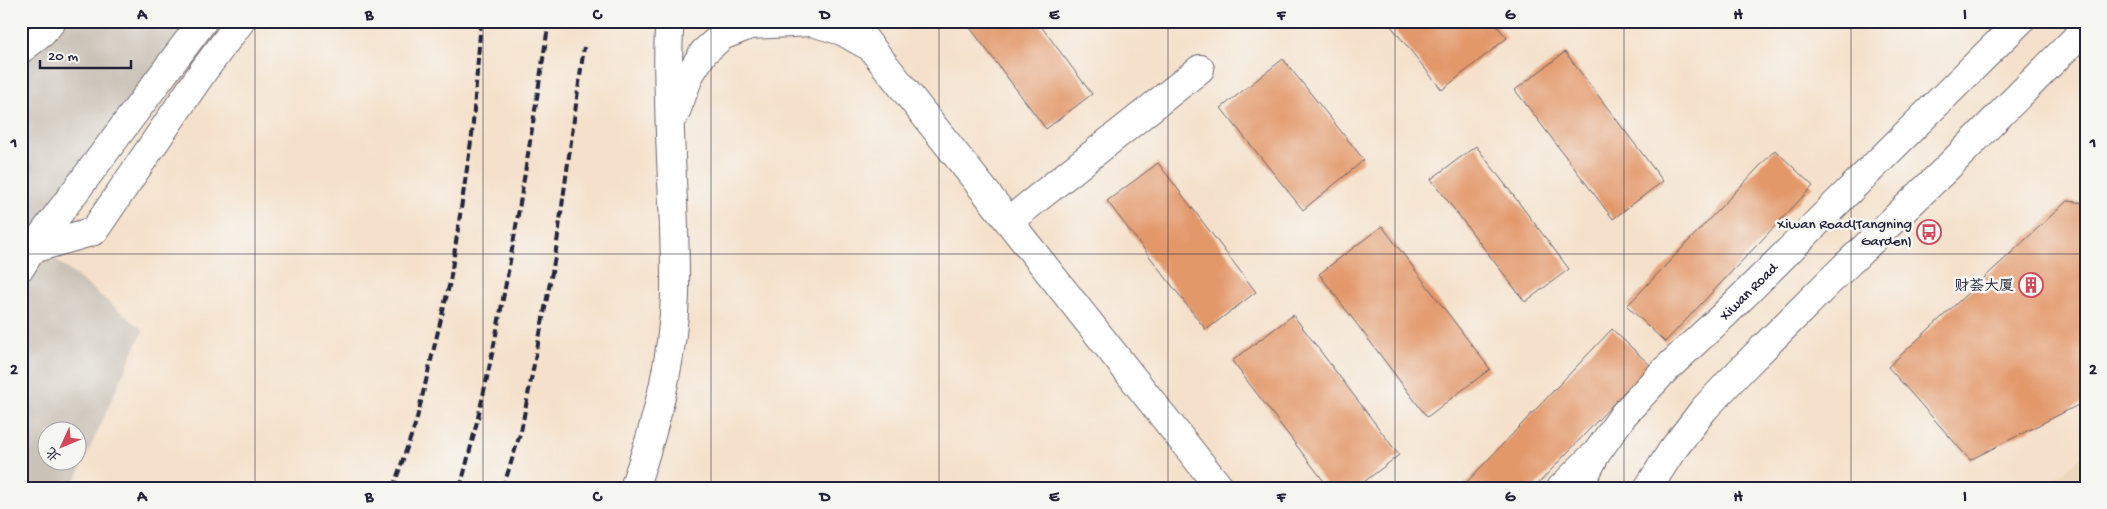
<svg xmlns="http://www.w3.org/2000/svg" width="2107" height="509" font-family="'Gochi Hand','LXGW WenKai TC',sans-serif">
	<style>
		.built { fill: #ebd8ba }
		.industrial { fill: #cbc3b8; fill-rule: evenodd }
		.building { fill: #e3986b }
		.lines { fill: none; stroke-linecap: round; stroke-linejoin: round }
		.street-casing { stroke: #6c656d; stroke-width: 30 }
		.secondary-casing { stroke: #6c656d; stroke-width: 30 }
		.primary-casing { stroke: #6c656d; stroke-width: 30 }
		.street { stroke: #fff; stroke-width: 28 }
		.secondary { stroke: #fff; stroke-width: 28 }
		.primary { stroke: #fff; stroke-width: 28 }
		.rail { stroke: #22223b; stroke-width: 4; stroke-dasharray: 8 4; stroke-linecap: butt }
		.grid { fill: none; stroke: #22223b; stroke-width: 1; stroke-opacity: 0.55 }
		.labels { text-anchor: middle; stroke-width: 5; stroke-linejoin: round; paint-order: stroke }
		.poi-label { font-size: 15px; fill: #22223b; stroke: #f6f6f2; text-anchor: end }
		.street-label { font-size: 15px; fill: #22223b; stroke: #f6f6f2 }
		.neatline { fill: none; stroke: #22223b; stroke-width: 2 }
		.grid-label { font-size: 16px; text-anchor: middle; font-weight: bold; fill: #22223b }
	</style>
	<rect width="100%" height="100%" fill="#f6f6f2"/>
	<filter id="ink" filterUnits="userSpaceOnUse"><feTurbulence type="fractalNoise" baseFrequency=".02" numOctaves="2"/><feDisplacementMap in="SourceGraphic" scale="10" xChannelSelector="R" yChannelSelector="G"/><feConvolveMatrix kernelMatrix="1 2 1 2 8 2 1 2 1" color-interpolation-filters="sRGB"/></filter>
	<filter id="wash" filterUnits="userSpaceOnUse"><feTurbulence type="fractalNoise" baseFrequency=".0096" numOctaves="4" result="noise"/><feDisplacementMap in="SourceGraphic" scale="20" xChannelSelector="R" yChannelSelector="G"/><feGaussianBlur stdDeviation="1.12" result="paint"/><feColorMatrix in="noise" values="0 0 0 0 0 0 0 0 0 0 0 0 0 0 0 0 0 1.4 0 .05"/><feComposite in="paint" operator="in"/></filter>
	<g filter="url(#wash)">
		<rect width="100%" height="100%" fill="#f5e1cb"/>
		<path class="built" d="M 2086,454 L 2086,488 L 2042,488 Z"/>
		<path class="industrial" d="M 21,21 L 206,21 L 48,253 L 143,330 L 72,488 L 21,488 ZM 48,432 L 78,432 L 78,462 L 48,462 Z"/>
		<g id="blocks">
			<path class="building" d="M 965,21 L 1037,21 L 1092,94 L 1046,129 Z
				M 1387,21 L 1493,21 L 1507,38 L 1442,90 Z
				M 1565,52 L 1663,181 L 1613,219 L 1515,90 Z
				M 1283,59 L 1364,160 L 1303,210 L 1221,108 Z
				M 1476,146 L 1569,269 L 1525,302 L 1431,179 Z
				M 1775,150 L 1813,186 L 1665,342 L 1627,306 Z
				M 1158,163 L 1256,292 L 1206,330 L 1107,201 Z
				M 2067,201 L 2086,203 L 2086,401 L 1970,460 L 1888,367 Z
				M 1382,226 L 1490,369 L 1427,417 L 1319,274 Z
				M 1293,315 L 1399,455 L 1356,488 L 1329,488 L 1232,361 Z
				M 1612,329 L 1650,365 L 1534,488 L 1468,488 L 1465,484 Z"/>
		</g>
	</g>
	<g filter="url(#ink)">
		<use href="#blocks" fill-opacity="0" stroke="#6c656d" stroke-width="1"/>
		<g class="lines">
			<defs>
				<path id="street" d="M 850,21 L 1220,488
					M 21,49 L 42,33 L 52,21
					M 675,114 L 690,74 L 704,52 L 722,36 L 750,25 L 812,22 L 842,31 L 865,44
					M 1009,221 L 1200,69
					M 32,249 L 94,231 L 204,70 L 241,21
					M 21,267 L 32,249 L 203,21
					M 634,488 C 655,429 673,358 675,295 C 676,229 670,163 669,97 C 668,72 667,47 670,21"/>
				<path id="secondary" d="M 1561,488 L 1591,458"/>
				<g id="primary">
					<path id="s1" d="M 1578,488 L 1596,454 L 1624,414 L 1663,372 L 1724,315 L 2020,21"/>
					<path d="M 1648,488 L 1671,452 L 1704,409 L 1740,371 L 1829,282 L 1945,170 L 2086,28"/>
				</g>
			</defs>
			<use href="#street" class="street-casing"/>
			<use href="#secondary" class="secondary-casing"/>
			<use href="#primary" class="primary-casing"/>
			<use href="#street" class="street"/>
			<use href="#secondary" class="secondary"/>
			<use href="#primary" class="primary"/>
			<path class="rail" d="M 393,488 L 416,422 L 450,282 L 472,135 L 481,21
				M 460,488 C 502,335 524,178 549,21
				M 503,488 L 521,431 L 555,257 L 584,47"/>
		</g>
	</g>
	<path class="grid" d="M 255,21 L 255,488M 483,21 L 483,488M 711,21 L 711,488M 939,21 L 939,488M 1168,21 L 1168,488M 1395,21 L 1395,488M 1624,21 L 1624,488M 1851,21 L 1851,488M 21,254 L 2086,254"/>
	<defs>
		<symbol id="bus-ring" viewBox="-11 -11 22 22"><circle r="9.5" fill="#f6f6f2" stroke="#d1495b" stroke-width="1.5"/><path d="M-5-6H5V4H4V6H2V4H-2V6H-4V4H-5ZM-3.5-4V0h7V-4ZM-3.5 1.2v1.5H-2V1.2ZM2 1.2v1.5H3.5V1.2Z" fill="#d1495b"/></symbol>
		<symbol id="building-ring" viewBox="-11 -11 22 22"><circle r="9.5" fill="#f6f6f2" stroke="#d1495b" stroke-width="1.5"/><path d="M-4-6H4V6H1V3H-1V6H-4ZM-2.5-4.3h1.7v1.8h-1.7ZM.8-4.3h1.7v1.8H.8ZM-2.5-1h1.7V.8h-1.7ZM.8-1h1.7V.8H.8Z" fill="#d1495b"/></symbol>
	</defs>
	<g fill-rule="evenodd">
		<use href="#bus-ring" x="1915" y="218" width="28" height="28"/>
		<use href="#building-ring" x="2017" y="271" width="28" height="28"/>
	</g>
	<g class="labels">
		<g class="poi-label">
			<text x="1912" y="228">Xiwan Road(Tangning<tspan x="1912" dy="17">Garden)</tspan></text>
			<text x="2014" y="290">财荟大厦</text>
		</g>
		<g class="street-label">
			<text dy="5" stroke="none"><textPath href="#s1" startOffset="262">Xiwan Road</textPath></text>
		</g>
	</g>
	<rect width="2107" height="509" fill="none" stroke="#f6f6f2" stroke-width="55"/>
	<g transform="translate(62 446) rotate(226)"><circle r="24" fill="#f6f6f2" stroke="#a1a1a9"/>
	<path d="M0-4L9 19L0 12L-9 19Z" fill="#d1495b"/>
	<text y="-8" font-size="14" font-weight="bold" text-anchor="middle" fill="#22223b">北</text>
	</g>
	<path d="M40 60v8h91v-8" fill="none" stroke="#22223b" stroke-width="2.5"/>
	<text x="48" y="60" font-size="15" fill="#22223b" stroke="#f6f6f2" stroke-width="4" paint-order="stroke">20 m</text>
	<rect x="28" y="28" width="2052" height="454" class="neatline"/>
	<g class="grid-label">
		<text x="142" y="19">A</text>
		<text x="369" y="19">B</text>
		<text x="597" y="19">C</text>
		<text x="825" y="19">D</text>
		<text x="1054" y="19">E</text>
		<text x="1281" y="19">F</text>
		<text x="1510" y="19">G</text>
		<text x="1738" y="19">H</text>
		<text x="1965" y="19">I</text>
		<text x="14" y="147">1</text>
		<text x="2093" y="147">1</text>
		<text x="14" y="374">2</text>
		<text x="2093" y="374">2</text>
		<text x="142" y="501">A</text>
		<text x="369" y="501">B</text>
		<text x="597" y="501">C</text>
		<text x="825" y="501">D</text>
		<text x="1054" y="501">E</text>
		<text x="1281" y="501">F</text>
		<text x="1510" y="501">G</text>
		<text x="1738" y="501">H</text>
		<text x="1965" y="501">I</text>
	</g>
</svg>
